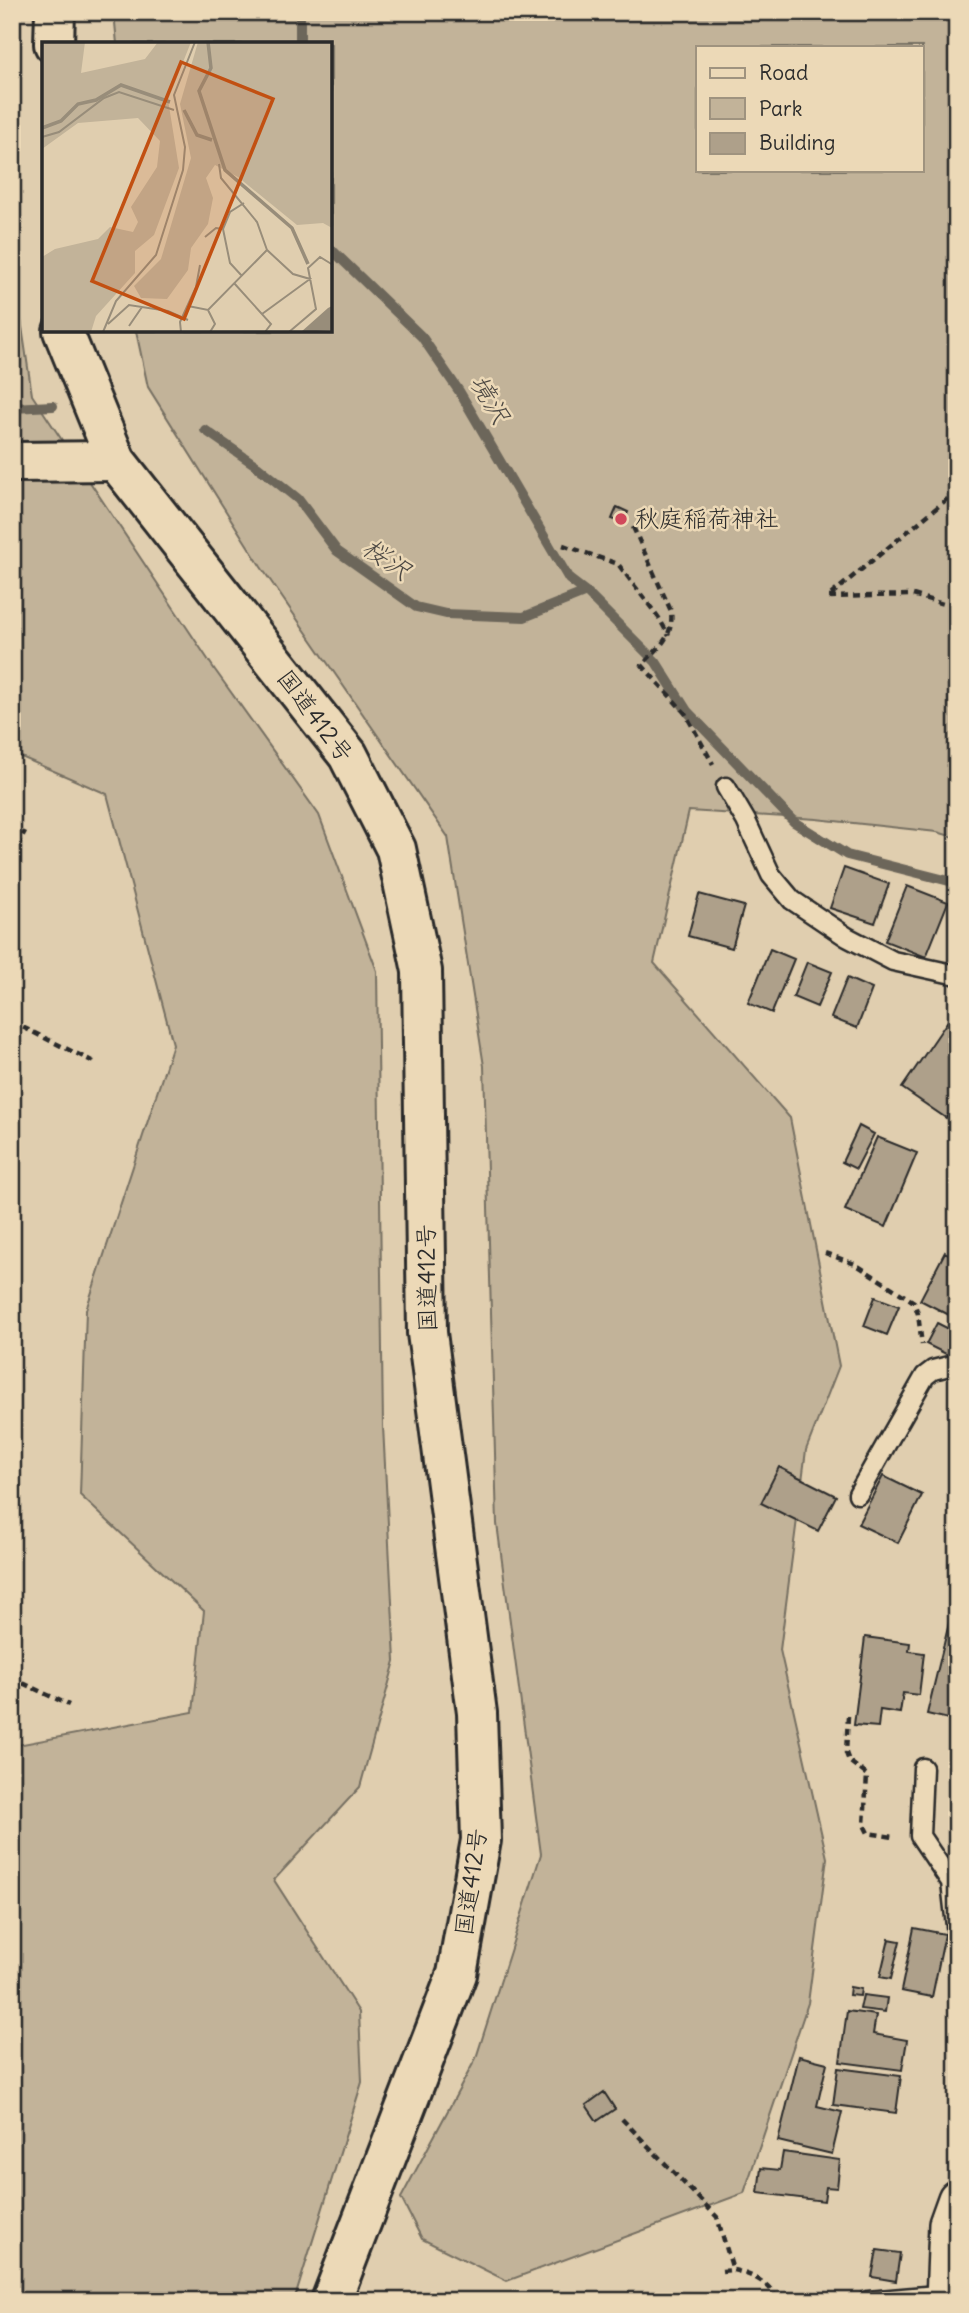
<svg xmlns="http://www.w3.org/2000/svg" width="969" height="2313" font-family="Delius,'Klee One',sans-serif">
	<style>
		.green { fill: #c2b399; stroke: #766f62; stroke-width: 2; fill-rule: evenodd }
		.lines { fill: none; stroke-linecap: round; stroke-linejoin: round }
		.stream { stroke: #6c665a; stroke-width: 10 }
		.building { fill: #aea08a; stroke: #2b2b2b; stroke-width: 2 }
		.lane-casing { stroke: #2b2b2b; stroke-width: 23 }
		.street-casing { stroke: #2b2b2b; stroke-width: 42 }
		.secondary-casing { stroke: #2b2b2b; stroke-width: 44 }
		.highway-casing { stroke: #2b2b2b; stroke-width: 44 }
		.path { stroke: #2b2b2b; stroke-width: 4.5; stroke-dasharray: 7 5; stroke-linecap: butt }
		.lane { stroke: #ecd9b7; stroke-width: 18 }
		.street { stroke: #ecd9b7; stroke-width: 37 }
		.secondary { stroke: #ecd9b7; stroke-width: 38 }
		.highway { stroke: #ecd9b7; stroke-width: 38 }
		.poi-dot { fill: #d1495b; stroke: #ecd9b7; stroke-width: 2.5 }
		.labels { text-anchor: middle; stroke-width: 5; stroke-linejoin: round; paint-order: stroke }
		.poi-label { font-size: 24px; fill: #2b2b2b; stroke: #ecd9b7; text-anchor: start }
		.street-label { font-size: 24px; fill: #2b2b2b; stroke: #ecd9b7 }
		.water-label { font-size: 26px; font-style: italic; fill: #4c4843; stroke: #ecd9b7 }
		.inset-river { fill: none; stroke: #988d7a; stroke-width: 3.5 }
		.inset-road { fill: none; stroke: #988d7a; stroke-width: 2 }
		.view { fill: #c25012; fill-opacity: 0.15; stroke: #c25012; stroke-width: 3.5 }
		.inset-edge { fill: none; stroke: #2b2b2b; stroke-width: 3.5 }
	</style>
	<rect width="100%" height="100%" fill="#e0ceaf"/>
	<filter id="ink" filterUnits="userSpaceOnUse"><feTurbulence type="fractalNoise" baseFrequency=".0143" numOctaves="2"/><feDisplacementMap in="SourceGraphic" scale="14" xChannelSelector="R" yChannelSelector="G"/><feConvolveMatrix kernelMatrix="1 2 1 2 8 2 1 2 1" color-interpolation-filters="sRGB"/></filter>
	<g filter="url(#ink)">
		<path class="green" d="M 12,12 L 17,12 L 12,195 Z
			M 114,12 L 957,12 L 957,838 L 937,832 L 816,819 L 689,811 L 654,963 L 790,1118 L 839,1366 L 806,1450 L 780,1650 L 827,1858 L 808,2003 L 744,2193 L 507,2281 L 422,2239 L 401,2198 L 476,2058 L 541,1854 L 497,1524 L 484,1066 L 448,837 L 261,567 L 148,387 L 136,331 L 331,331 L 331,44 L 117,44 ZM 698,47 L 922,47 L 922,170 L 698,170 Z
			M 12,259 L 32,395 L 215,670 L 319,815 L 377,971 L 383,1426 L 395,1661 L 360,1787 L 274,1880 L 359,2012 L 362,2082 L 294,2301 L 12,2301 L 12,1746 L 193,1712 L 204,1611 L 80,1495 L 86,1310 L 173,1044 L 107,794 L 12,753 Z"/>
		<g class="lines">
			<path class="stream" d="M 300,12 L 300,44
				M 331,249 L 422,337 L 459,391 L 569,579 L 586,592 L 656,662 L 687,711 L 794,822 L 847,855 L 957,883
				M 12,408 L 53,406
				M 205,430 L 257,466 L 298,499 L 337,551 L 416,607 L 446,614 L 524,617 L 586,592"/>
		</g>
		<path class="building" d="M 617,507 L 628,512 L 623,523 L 612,519 Z
			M 844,868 L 889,884 L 875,923 L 830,908 Z
			M 907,886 L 948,902 L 926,957 L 885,941 Z
			M 699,894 L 744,906 L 732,948 L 688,936 Z
			M 770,949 L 794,959 L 772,1013 L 748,1003 Z
			M 807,962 L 832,972 L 817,1007 L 793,997 Z
			M 847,978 L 872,989 L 857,1028 L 831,1018 Z
			M 949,1019 L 957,1024 L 957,1101 L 946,1118 L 902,1088 Z
			M 859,1126 L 874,1134 L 856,1169 L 842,1162 Z
			M 877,1137 L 917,1153 L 886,1227 L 845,1210 Z
			M 945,1252 L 957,1259 L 957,1319 L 920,1300 Z
			M 875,1297 L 899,1306 L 887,1335 L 864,1326 Z
			M 937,1323 L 957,1333 L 957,1349 L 952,1357 L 926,1344 Z
			M 779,1467 L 836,1496 L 818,1531 L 761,1503 Z
			M 883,1476 L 922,1495 L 898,1543 L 858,1524 Z
			M 949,1623 L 957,1624 L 957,1721 L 927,1714 Z
			M 865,1637 L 910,1643 L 909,1651 L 924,1653 L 919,1695 L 903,1693 L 900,1713 L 880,1710 L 878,1727 L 854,1725 Z
			M 914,1928 L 945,1934 L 932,1997 L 901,1991 Z
			M 889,1939 L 900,1941 L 891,1979 L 880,1977 Z
			M 850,1987 L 861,1989 L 860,1996 L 849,1995 Z
			M 863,1995 L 887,1998 L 885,2012 L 860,2009 Z
			M 847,2011 L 876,2015 L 873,2034 L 907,2040 L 902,2070 L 840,2062 Z
			M 799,2056 L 827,2063 L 817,2106 L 842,2112 L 832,2154 L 778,2141 Z
			M 838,2068 L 901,2076 L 896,2113 L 833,2105 Z
			M 604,2092 L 615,2109 L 597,2121 L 586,2105 Z
			M 783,2152 L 840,2160 L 837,2188 L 826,2187 L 824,2201 L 758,2193 L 761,2168 L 780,2170 Z
			M 877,2250 L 900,2253 L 896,2281 L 872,2277 Z"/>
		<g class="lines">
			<defs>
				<path id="lane" d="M 726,787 L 746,821 L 771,875 L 792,900 L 847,937 L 893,961 L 957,975
					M 858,1494 L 925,1376 L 933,1370 L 957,1364
					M 923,1768 L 920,1836 L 951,1882 L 957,1935
					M 868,2301 L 948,2294"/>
				<path id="street" d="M 945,2301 L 948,2224 L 957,2199"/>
				<path id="secondary" d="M 12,462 L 116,461"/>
				<path id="highway" d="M 54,44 L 55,12
					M 63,331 L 116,461 L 348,755 L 396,849 L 422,971 L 427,1333 L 477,1713 L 481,1840 L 457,1974 L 331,2301"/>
			</defs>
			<use href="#lane" class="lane-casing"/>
			<use href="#street" class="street-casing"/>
			<use href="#secondary" class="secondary-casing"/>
			<use href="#highway" class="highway-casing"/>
			<path class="path" d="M 957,491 L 828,597 L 913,595 L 957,608
				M 633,527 L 671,611 C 674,637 659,647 642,665 L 685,713 L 713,764
				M 563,545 L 618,564 L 659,618 L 669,636
				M 12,857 L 25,831
				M 12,1022 L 98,1064
				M 825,1253 L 855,1264 L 914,1302 L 918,1314 L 922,1345
				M 12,1678 L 69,1705
				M 848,1716 L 846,1753 L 849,1761 L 867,1775 L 864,1825 L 868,1833 L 893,1837
				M 622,2119 L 717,2217 L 733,2270 C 750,2274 771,2282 777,2301
				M 722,2271 L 733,2270"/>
			<use href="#lane" class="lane"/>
			<use href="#street" class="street"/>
			<use href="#secondary" class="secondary"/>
			<use href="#highway" class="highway"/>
		</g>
	</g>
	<circle class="poi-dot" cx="621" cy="519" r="7"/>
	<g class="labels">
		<g class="poi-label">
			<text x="635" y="527">秋庭稲荷神社</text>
		</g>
		<g class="street-label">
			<text transform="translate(315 716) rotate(53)" y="8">国道412号</text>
			<text transform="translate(427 1278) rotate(-91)" y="8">国道412号</text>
			<text transform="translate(471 1882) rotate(-82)" y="8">国道412号</text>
		</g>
		<g class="water-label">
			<text transform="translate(490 399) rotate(59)" y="9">境沢</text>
			<text transform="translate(387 559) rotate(35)" y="9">桜沢</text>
		</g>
	</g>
	<g transform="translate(42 42)">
		<rect width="290" height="290" fill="#e0ceaf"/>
		<path d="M 0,0 L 43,0 L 39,31 L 103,17 L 116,0 L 149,0 L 126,58 L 137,126 L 112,193 L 93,209 L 93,231 L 54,274 L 49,290 L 0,290 L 0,215 L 13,207 L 56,197 L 68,185 L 91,190 L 96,180 L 89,165 L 115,125 L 118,99 L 96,76 L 36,81 L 0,107 ZM 156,0 L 290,0 L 290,186 L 281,181 L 255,183 L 196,135 L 173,123 L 164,136 L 171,156 L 166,182 L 149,206 L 146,228 L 125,257 L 99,256 L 92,244 L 119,217 L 149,116 L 138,62 Z" fill="#c2b399"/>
		<path d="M 290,264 L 290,288 L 259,290 L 286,266 Z" fill="#988d7a"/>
		<path class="inset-river" d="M 166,0 L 169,26 L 157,49 L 183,128 L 250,186 L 266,222M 142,68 L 155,93 L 170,98M 0,86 L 19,79 L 36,62 L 54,58 L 79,43 L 128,60"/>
		<path class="inset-road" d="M 0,95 L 17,90 L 62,56 L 77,50 L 132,68M 177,122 L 179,136 L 215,180 L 225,208M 181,187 L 188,170 L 202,161M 163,195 L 174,186 L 181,187 L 188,221 L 200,234M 192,241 L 229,282 L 223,290M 146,264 L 166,268 L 225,208 L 251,232 L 268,237 L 220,272M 166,268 L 173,282 L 168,290M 66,282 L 87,263 L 126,269 L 146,278M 87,284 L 100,265M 61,290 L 74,259 L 114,213 L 141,128 L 143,105 L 132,53 L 153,0M 139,290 L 138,280 L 154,245 L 158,223M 247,290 L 274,267 L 266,226 L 278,215 L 291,223"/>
		<path class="view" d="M 139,20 L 231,57 L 142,277 L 50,239 Z"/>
		<rect width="290" height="290" class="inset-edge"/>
	</g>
	<rect width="969" height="2313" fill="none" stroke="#ecd9b7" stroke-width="42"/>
	<rect x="21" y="21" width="927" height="2271" fill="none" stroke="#2b2b2b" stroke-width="2.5" filter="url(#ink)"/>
	<rect x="696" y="46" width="228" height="126" fill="#ecd9b7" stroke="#9f937f" stroke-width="2"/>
	<rect x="710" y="68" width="35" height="10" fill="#ecd9b7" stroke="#9f937f" stroke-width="2"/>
	<text x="759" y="80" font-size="21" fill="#2b2b2b">Road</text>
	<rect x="710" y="98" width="35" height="21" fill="#c2b399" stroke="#9f937f" stroke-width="2"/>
	<text x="759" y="116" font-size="21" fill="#2b2b2b">Park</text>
	<rect x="710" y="133" width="35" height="21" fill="#aea08a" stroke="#9f937f" stroke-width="2"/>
	<text x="759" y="150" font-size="21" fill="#2b2b2b">Building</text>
</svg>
